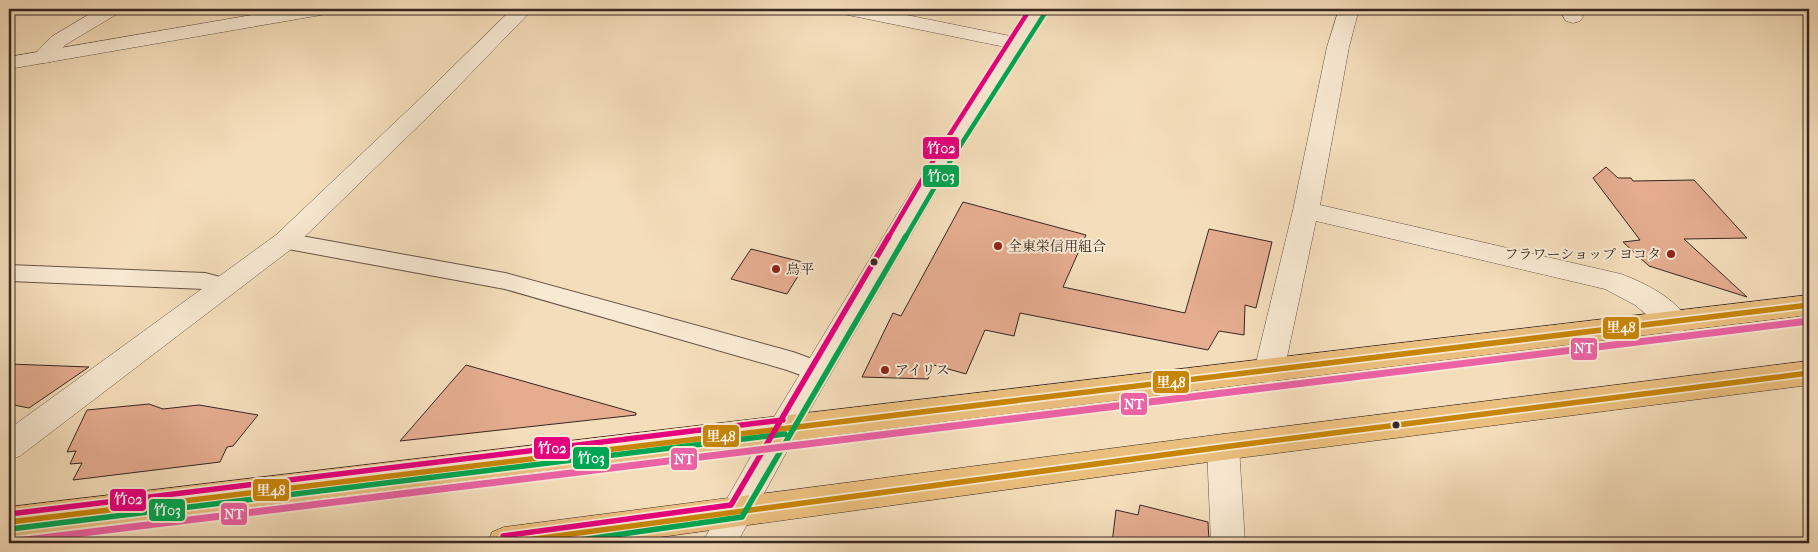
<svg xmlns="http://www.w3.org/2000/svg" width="1818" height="552" font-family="'IM FELL French Canon','Noto Serif JP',serif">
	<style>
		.building { fill: #e5ac90; stroke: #362721 }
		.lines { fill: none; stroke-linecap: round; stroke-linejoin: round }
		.service-casing { stroke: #665447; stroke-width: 2 }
		.minor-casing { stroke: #665447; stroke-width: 1 }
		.tertiary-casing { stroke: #665447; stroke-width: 1 }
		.primary-casing { stroke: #362721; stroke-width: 1 }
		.service { fill: #f8e9d2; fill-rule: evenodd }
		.minor { fill: #f8e9d2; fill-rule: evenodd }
		.tertiary { fill: #f8e9d2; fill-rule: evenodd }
		.primary { fill: #eabe7d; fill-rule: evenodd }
		.bus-1-casing { stroke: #f8e9d2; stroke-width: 9 }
		.bus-2-far1-casing { stroke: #f8e9d2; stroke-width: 8 }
		.bus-2-casing { stroke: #f8e9d2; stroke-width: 9 }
		.bus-3-far1-casing { stroke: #f8e9d2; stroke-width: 8 }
		.bus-3-casing { stroke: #f8e9d2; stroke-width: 9 }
		.bus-1 { stroke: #c78608; stroke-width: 5.5 }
		.bus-2-far1 { stroke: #00a651; stroke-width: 4.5 }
		.bus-2 { stroke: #00a651; stroke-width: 5.5 }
		.bus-3-far1 { stroke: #e5007d; stroke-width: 4.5 }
		.bus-3 { stroke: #e5007d; stroke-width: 5.5 }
		.rail-1-casing { stroke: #f8e9d2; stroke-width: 11 }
		.rail-1 { stroke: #eb62a5; stroke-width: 7 }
		.poi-dot { fill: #8f2418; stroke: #f8e9d2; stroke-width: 2 }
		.bus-dot { fill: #362721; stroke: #f8e9d2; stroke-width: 2 }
		.labels { text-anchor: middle; stroke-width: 4; stroke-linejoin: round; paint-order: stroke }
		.poi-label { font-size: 14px; fill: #362721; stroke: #f8e9d2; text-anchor: start }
		.line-badge { stroke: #f8e9d2; stroke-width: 2 }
		.badge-label { font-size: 14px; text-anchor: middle; font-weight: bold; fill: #fff }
	</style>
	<rect width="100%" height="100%" fill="#f4ddba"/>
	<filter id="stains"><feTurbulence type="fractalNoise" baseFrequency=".004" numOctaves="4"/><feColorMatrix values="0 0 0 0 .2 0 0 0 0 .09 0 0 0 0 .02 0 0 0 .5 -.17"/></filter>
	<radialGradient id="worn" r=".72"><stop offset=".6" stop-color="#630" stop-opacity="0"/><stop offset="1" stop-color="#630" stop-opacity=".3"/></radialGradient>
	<path class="building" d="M 1606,167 L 1618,178 L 1631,178 L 1633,181 L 1694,180 L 1747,238 L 1684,239 L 1747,297 L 1649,266 L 1623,242 L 1640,240 L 1593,178 Z
		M 963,202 L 1086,235 L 1063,287 L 1185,313 L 1209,229 L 1272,242 L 1256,308 L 1245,305 L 1244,335 L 1219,331 L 1208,350 L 1020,313 L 1014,336 L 985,330 L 966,374 L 934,365 L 928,379 L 862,377 L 893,313 L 901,316 Z
		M 751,249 L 806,263 L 787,294 L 731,279 Z
		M 9,364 L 89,367 L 29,408 L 9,404 Z
		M 466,365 L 636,413 L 636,415 L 400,441 Z
		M 149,404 L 163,409 L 199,405 L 258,415 L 233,446 L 227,447 L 220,462 L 73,480 L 82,463 L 70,464 L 76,451 L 67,452 L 87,410 Z
		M 1140,505 L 1208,522 L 1209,543 L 1112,543 L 1116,510 L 1138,515 Z"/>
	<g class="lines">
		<defs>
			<path id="service" d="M 285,233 L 505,273 L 793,352 L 826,364 L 830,371 L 826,378 L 817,381 L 787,370 L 505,289 L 277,247 L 274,241 L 277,235 Z
				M 9,265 L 205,273 L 232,280 L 236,286 L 232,292 L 224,295 L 205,289 L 9,281 Z"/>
			<path id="minor" d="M 98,9 L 122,9 L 119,13 L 65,45 L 51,62 L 43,63 L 35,62 L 32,57 L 51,37 Z
				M 838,9 L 877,9 L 1015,37 L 1022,39 L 1026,43 L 1022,47 L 1015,49 L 848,15 L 841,13 Z
				M 1339,9 L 1359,9 L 1349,47 L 1320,205 L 1621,274 C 1645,283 1676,298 1689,322 L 1685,330 L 1675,333 L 1665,330 L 1635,305 L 1605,289 L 1316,221 L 1284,371 L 1280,379 L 1269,383 L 1258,379 L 1254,371 L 1293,210 L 1327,47 Z
				M 1559,9 L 1579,9 L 1583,17 L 1580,21 L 1573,23 L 1566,21 Z
				M 1223,434 L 1234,438 L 1239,447 L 1245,543 L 1211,543 L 1207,447 L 1212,438 Z"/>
			<path id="tertiary" d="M 287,9 L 331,9 L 328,13 L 321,15 L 9,69 L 9,57 Z
				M 512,9 L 533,9 L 442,103 L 294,247 L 20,456 L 9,460 L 9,429 L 276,235 L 426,93 Z
				M 1029,9 L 1049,9 L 944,178 L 804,420 L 737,543 L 702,543 L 763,435 L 919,178 Z"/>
			<path id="primary" d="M 1809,295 L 1809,315 L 9,537 L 9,507 Z
				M 1809,361 L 1809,385 L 1223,460 L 617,543 L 487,543 L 492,532 L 504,527 L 1223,434 Z"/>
		</defs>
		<use href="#service" class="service-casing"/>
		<use href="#minor" class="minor-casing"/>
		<use href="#tertiary" class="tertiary-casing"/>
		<use href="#primary" class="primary-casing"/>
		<use href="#service" class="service"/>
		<use href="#minor" class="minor"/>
		<use href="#tertiary" class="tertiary"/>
		<use href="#primary" class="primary"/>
		<defs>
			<path id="bus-1" d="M 9,522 L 1809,305
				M 504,543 L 1223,447 L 1809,373"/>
			<path id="bus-2-far1" d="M 905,238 L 946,168 L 1045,13"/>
			<path id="bus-2" d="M 10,529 L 785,434
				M 559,543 L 742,517 L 906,236"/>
			<path id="bus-3-far1" d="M 888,238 L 933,161 L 1030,9"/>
			<path id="bus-3" d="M 9,514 L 783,420
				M 503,536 L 731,505 L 889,236"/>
		</defs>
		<use href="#bus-1" class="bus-1-casing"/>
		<use href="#bus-2-far1" class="bus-2-far1-casing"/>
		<use href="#bus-2" class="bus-2-casing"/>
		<use href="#bus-3-far1" class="bus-3-far1-casing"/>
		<use href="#bus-3" class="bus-3-casing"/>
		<use href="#bus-1" class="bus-1"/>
		<use href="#bus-2-far1" class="bus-2-far1"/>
		<use href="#bus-2" class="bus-2"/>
		<use href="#bus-3-far1" class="bus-3-far1"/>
		<use href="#bus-3" class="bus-3"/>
		<defs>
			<path id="rail-1" d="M 9,542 L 1809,321"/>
		</defs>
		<use href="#rail-1" class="rail-1-casing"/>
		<use href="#rail-1" class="rail-1"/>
	</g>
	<g class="poi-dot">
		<circle cx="998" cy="246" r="5"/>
		<circle cx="1671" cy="254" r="5"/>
		<circle cx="776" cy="269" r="5"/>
		<circle cx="885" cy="370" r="5"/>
	</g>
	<g class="bus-dot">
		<circle cx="874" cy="262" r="4.5"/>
		<circle cx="1396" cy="425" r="4.5"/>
	</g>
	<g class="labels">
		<g class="poi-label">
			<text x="1008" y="251">全東栄信用組合</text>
			<text x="1661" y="259" text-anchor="end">フラワーショップ ヨコタ</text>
			<text x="786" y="274">鳥平</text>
			<text x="895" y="375">アイリス</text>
		</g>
	</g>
	<g class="line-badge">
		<rect x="922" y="136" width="38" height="24" rx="5" fill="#e5007d"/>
		<rect x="922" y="164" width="38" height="24" rx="5" fill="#00a651"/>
		<rect x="1602" y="316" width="38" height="24" rx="5" fill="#c78608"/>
		<rect x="1570" y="337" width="28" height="24" rx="5" fill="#eb62a5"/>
		<rect x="1152" y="370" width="38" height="24" rx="5" fill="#c78608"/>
		<rect x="1120" y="392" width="28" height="24" rx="5" fill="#eb62a5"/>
		<rect x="702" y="424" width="38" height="24" rx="5" fill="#c78608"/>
		<rect x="533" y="436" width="38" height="24" rx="5" fill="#e5007d"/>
		<rect x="572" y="446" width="38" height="24" rx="5" fill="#00a651"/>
		<rect x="670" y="447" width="28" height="24" rx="5" fill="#eb62a5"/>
		<rect x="252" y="478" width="38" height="24" rx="5" fill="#c78608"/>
		<rect x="109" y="488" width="38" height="24" rx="5" fill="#e5007d"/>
		<rect x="148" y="498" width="38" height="24" rx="5" fill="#00a651"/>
		<rect x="220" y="502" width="28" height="24" rx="5" fill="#eb62a5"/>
	</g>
	<g class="badge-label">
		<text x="941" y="153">竹02</text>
		<text x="941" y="181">竹03</text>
		<text x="1621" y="332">里48</text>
		<text x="1584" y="353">NT</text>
		<text x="1171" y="387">里48</text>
		<text x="1134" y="409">NT</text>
		<text x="721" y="441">里48</text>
		<text x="552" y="453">竹02</text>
		<text x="591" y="463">竹03</text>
		<text x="684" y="464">NT</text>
		<text x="271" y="495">里48</text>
		<text x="128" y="504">竹02</text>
		<text x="167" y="515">竹03</text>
		<text x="234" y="519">NT</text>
	</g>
	<rect width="1818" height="552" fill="none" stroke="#f4ddba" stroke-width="30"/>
	<rect x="10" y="10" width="1798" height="532" fill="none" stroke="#362721" stroke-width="2.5"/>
	<rect x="15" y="15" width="1788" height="522" fill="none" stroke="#362721"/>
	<rect width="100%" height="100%" filter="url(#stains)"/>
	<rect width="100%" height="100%" fill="url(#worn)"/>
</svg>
